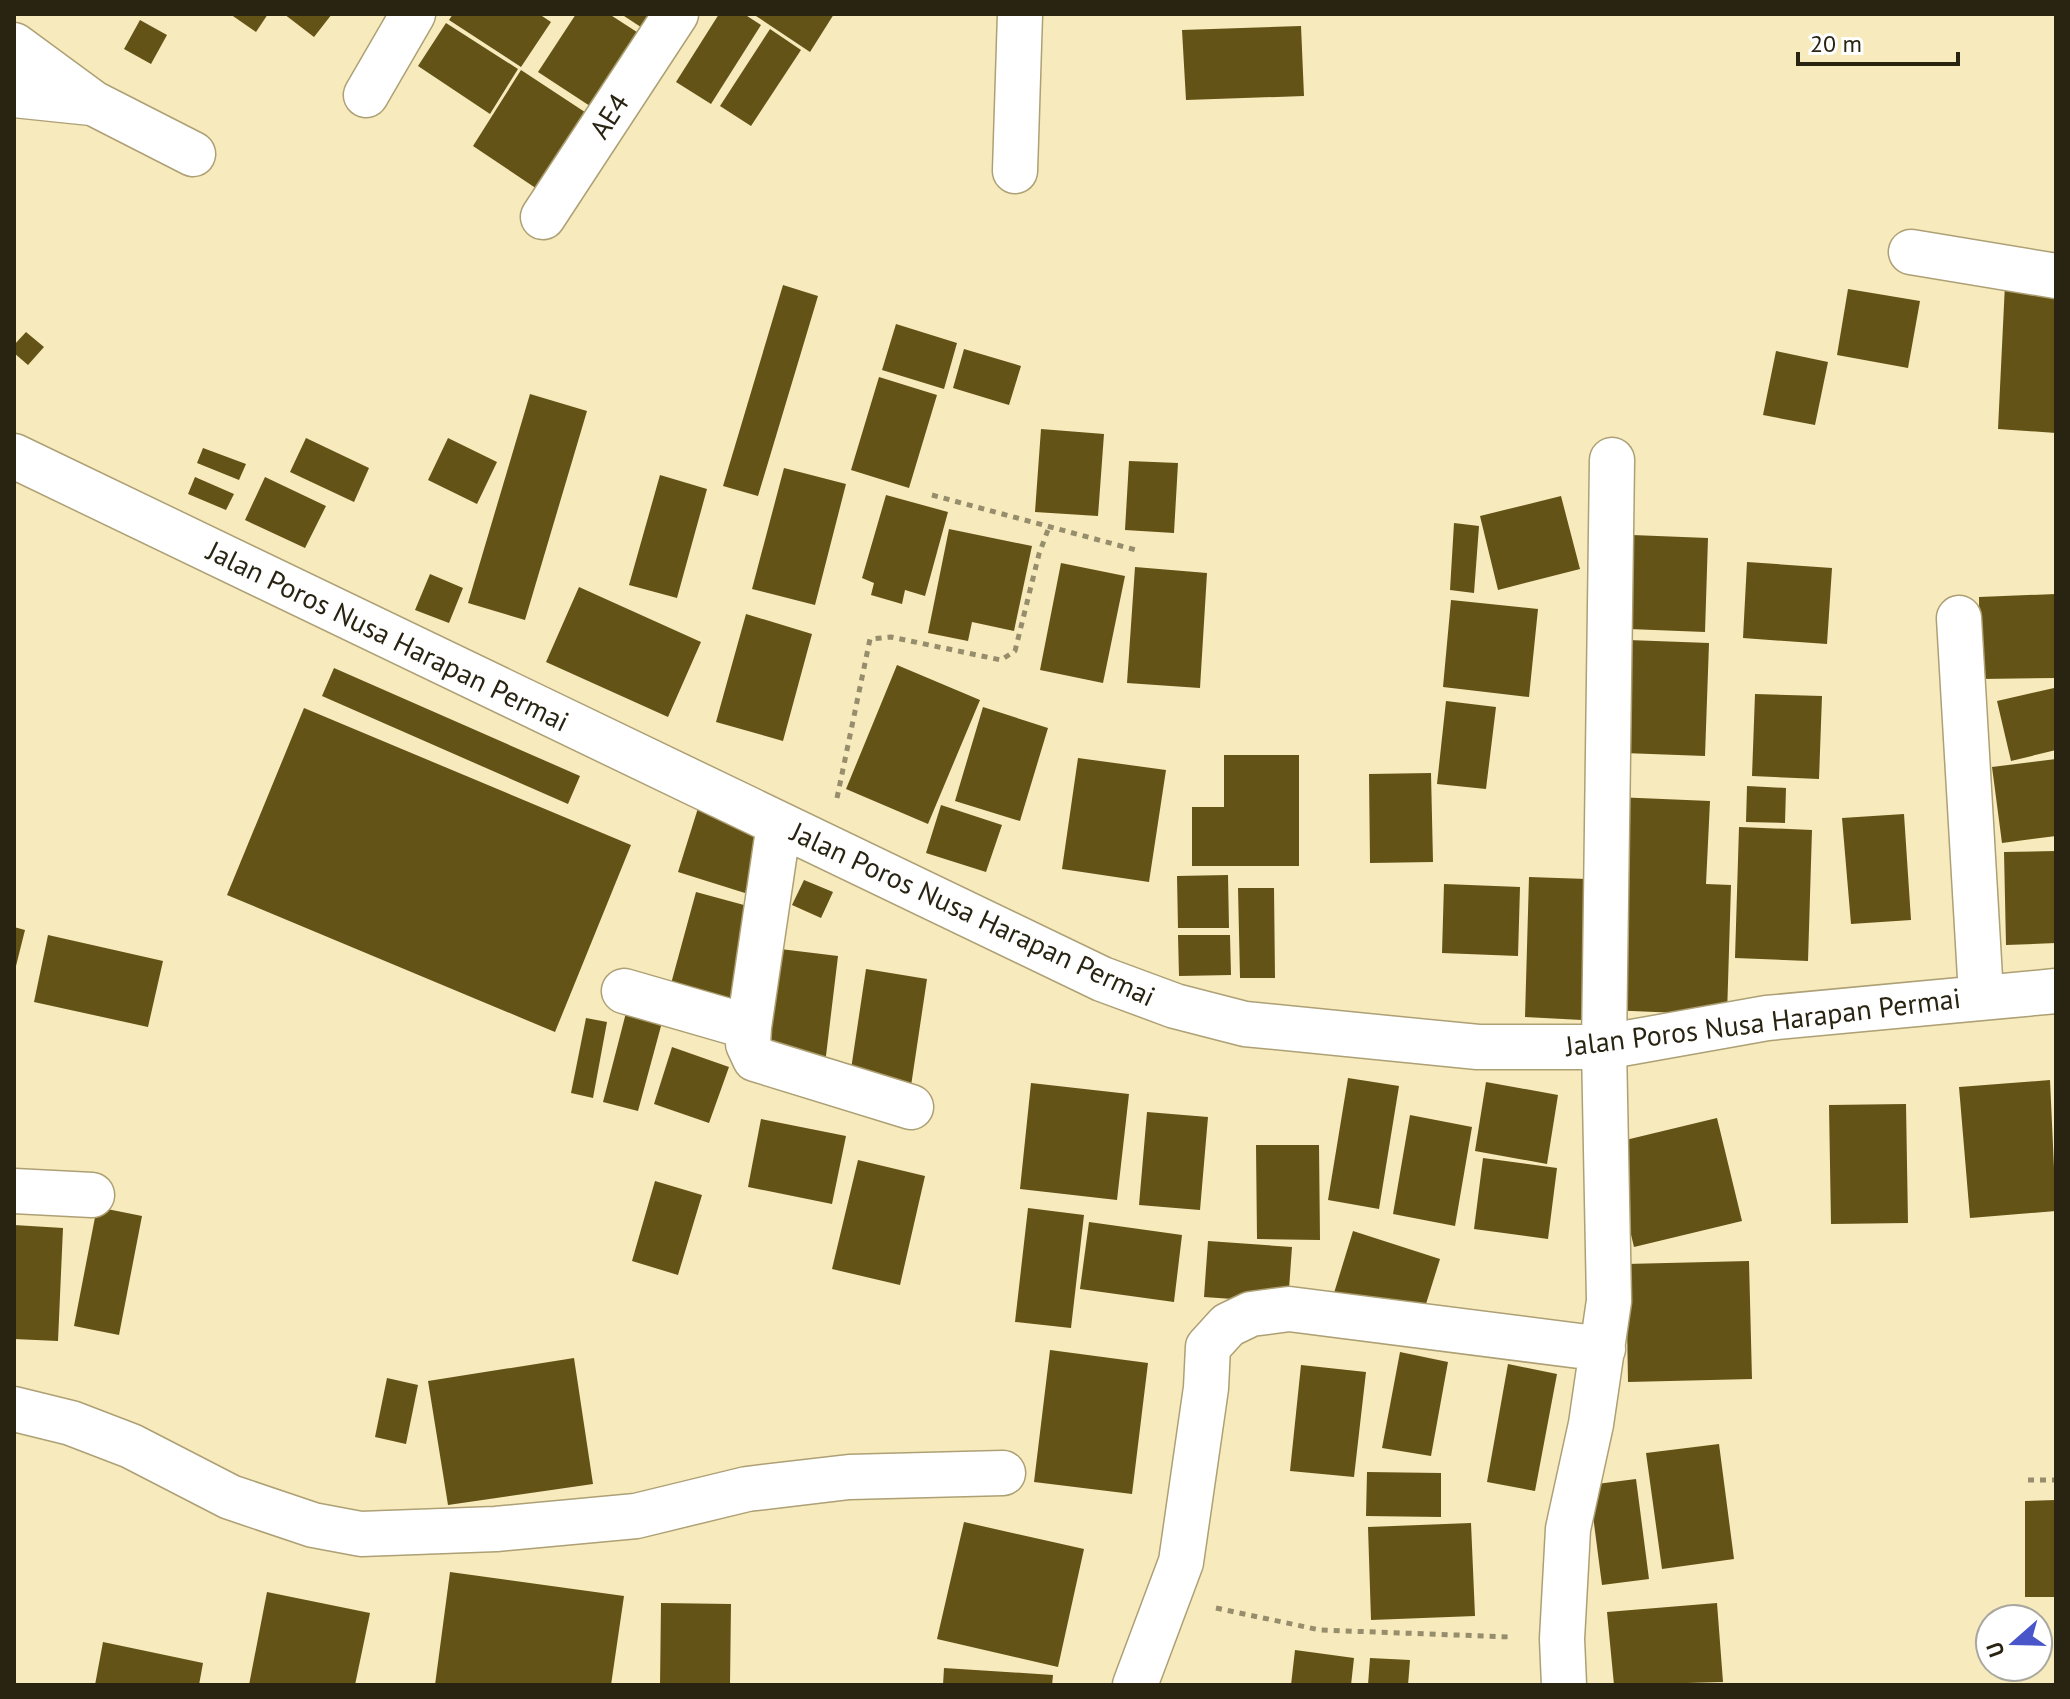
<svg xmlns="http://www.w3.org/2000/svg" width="2070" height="1699" font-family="'PT Sans',sans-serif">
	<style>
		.building { fill: #645316 }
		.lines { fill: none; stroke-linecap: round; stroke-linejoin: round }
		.minor-casing { stroke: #ada075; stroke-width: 47 }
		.path { stroke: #968d6c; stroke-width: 5; stroke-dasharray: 6 6; stroke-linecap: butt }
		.minor { stroke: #fff; stroke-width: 44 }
		.labels { text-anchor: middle; stroke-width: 8; stroke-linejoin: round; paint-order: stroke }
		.street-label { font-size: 28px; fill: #292312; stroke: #fff }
	</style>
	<rect width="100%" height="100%" fill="#f7eabc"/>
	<path class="building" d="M 230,14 L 268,14 L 256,32 Z
		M 284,14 L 332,14 L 314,37 Z
		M 453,14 L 539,14 L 551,22 L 521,67 L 449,20 Z
		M 576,14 L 609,14 L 640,34 L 593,108 L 538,72 Z
		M 621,14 L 671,14 L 656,37 Z
		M 719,14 L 744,14 L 761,25 L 711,104 L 676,82 Z
		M 753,14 L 834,14 L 810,52 Z
		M 140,20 L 167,35 L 151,64 L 124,49 Z
		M 446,23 L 518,69 L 490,114 L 418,66 Z
		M 1301,26 L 1304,96 L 1186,100 L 1182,30 Z
		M 770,29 L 801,50 L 751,126 L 720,106 Z
		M 521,70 L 600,122 L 552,199 L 473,146 Z
		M 2005,284 L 2056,292 L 2056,433 L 1998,429 Z
		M 783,285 L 818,296 L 758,496 L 723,486 Z
		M 1848,289 L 1920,301 L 1908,368 L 1837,355 Z
		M 896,324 L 957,343 L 944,389 L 882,370 Z
		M 26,332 L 44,347 L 28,365 L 14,353 L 14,345 Z
		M 964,349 L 1021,366 L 1009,405 L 953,388 Z
		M 1776,351 L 1828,362 L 1815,425 L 1763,415 Z
		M 879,377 L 937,395 L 909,488 L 851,470 Z
		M 530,394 L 587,411 L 525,620 L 468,603 Z
		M 1041,429 L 1104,434 L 1098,516 L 1035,512 Z
		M 306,438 L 369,468 L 354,502 L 290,472 Z
		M 448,438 L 497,462 L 477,504 L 428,480 Z
		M 203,448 L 246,464 L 239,480 L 197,463 Z
		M 1129,461 L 1178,463 L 1174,533 L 1125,530 Z
		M 784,468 L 846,484 L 815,605 L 752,589 Z
		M 660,475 L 707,489 L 677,598 L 629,585 Z
		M 195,477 L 234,494 L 226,510 L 188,494 Z
		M 265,477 L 326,506 L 305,548 L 245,520 Z
		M 886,495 L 948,512 L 925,596 L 905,590 L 902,604 L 871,595 L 874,583 L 862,578 Z
		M 1561,496 L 1580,569 L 1498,590 L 1480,516 Z
		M 1454,523 L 1479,526 L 1474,593 L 1450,590 Z
		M 949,529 L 1032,546 L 1014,631 L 972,622 L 968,641 L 928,633 Z
		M 1632,535 L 1708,538 L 1705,632 L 1629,629 Z
		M 1747,562 L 1832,568 L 1827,644 L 1743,638 Z
		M 1061,563 L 1125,576 L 1103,683 L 1040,670 Z
		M 1135,567 L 1207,573 L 1200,688 L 1127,683 Z
		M 430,574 L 463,588 L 449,623 L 415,610 Z
		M 579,587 L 701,642 L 668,717 L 546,662 Z
		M 2056,594 L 2056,678 L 1980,679 L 1979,597 Z
		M 1451,600 L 1538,609 L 1529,697 L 1443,687 Z
		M 746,614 L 812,634 L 783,741 L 716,722 Z
		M 1628,640 L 1709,643 L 1705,756 L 1624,753 Z
		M 897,665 L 980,700 L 928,824 L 846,789 Z
		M 334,668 L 580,776 L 568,804 L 322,696 Z
		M 2054,688 L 2056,750 L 2011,761 L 1997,701 Z
		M 1755,694 L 1822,696 L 1819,779 L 1752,776 Z
		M 1446,701 L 1496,707 L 1486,789 L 1437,784 Z
		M 983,707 L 1048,728 L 1020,821 L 955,801 Z
		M 304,708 L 631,845 L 555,1032 L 227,895 Z
		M 1224,755 L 1299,755 L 1299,866 L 1192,866 L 1192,807 L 1224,807 Z
		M 1078,758 L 1166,770 L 1149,882 L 1062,869 Z
		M 2056,759 L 2056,836 L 2002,843 L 1992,767 Z
		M 1431,773 L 1433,862 L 1370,863 L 1369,774 Z
		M 1747,786 L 1786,788 L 1785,823 L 1746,822 Z
		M 1615,797 L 1710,801 L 1706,884 L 1731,885 L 1727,1015 L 1608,1010 Z
		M 699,805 L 766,826 L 745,893 L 678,872 Z
		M 941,805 L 1002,825 L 986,872 L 926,853 Z
		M 1904,814 L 1911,920 L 1851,924 L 1842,818 Z
		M 1739,827 L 1812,830 L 1808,961 L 1735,958 Z
		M 2056,851 L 2056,943 L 2006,945 L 2004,852 Z
		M 1228,875 L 1229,928 L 1178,928 L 1177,876 Z
		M 1529,877 L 1587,879 L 1582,1020 L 1525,1017 Z
		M 804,880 L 833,892 L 821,918 L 792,905 Z
		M 1444,884 L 1520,887 L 1518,956 L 1442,953 Z
		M 1238,888 L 1274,888 L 1275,978 L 1240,978 Z
		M 696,892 L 755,908 L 727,1008 L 669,991 Z
		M 14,927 L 25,930 L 15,970 L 14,970 Z
		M 48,935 L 163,961 L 148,1027 L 34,1002 Z
		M 1178,935 L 1230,935 L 1231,975 L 1179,976 Z
		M 772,948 L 838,956 L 825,1064 L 758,1055 Z
		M 866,969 L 927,979 L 911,1086 L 850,1076 Z
		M 628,1005 L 664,1015 L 638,1111 L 603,1102 Z
		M 586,1018 L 607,1022 L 593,1098 L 571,1093 Z
		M 672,1047 L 729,1067 L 709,1123 L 654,1104 Z
		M 1348,1078 L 1399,1086 L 1379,1209 L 1328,1200 Z
		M 2050,1080 L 2056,1211 L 1970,1218 L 1959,1087 Z
		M 1486,1082 L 1558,1095 L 1547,1164 L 1475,1151 Z
		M 1031,1083 L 1129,1094 L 1117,1200 L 1020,1189 Z
		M 1906,1104 L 1908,1223 L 1831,1224 L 1829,1105 Z
		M 1147,1112 L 1208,1117 L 1200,1210 L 1139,1205 Z
		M 1410,1115 L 1472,1127 L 1455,1226 L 1393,1214 Z
		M 1717,1118 L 1742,1221 L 1634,1247 L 1609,1144 Z
		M 761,1119 L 846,1136 L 832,1204 L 748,1187 Z
		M 1256,1145 L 1319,1145 L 1320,1240 L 1257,1239 Z
		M 1483,1158 L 1557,1168 L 1548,1239 L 1474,1229 Z
		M 858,1160 L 925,1176 L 900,1285 L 832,1269 Z
		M 655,1181 L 702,1195 L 678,1275 L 632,1261 Z
		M 97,1207 L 142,1216 L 119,1335 L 74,1326 Z
		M 1028,1208 L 1084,1215 L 1071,1328 L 1015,1322 Z
		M 1089,1222 L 1182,1235 L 1174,1302 L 1080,1289 Z
		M 14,1225 L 63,1228 L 58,1341 L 14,1339 Z
		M 1353,1231 L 1440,1259 L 1421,1320 L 1334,1293 Z
		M 1208,1241 L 1292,1247 L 1288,1303 L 1204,1297 Z
		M 1749,1261 L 1752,1379 L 1628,1382 L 1626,1264 Z
		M 1050,1350 L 1148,1363 L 1132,1494 L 1034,1482 Z
		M 1400,1352 L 1448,1362 L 1431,1456 L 1382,1448 Z
		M 574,1358 L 593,1484 L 448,1505 L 428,1381 Z
		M 1508,1364 L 1557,1374 L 1535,1491 L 1487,1482 Z
		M 1301,1365 L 1366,1372 L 1354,1477 L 1290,1471 Z
		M 387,1378 L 418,1385 L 406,1444 L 375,1437 Z
		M 1719,1444 L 1734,1559 L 1662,1569 L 1646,1453 Z
		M 1367,1472 L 1441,1473 L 1441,1517 L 1366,1516 Z
		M 1636,1479 L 1649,1579 L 1602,1585 L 1589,1485 Z
		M 2056,1500 L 2056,1597 L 2025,1597 L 2025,1501 Z
		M 964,1522 L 1084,1549 L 1058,1667 L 937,1639 Z
		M 1471,1523 L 1475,1616 L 1371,1620 L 1368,1527 Z
		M 450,1572 L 624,1596 L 611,1685 L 435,1685 Z
		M 267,1592 L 370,1613 L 355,1685 L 249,1685 Z
		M 661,1603 L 731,1604 L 730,1685 L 660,1685 Z
		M 1717,1603 L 1723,1682 L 1614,1685 L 1607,1612 Z
		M 103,1642 L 203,1663 L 199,1685 L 95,1685 Z
		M 1295,1650 L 1354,1658 L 1351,1685 L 1291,1685 Z
		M 1370,1658 L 1410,1660 L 1408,1685 L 1368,1685 Z
		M 944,1668 L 1053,1675 L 1052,1685 L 943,1685 Z"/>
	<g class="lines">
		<defs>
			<path id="minor" d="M 14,45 L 93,103 L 193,154
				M 14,95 L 91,103
				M 366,95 L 413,14
				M 1015,171 L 1020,14
				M 543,217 L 676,14
				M 1911,252 L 2056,276
				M 14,456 L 1102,979 L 1175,1006 L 1245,1024 L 1478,1047 L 1604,1047 L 1767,1018 L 2056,991
				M 1959,618 L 1981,995
				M 624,991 L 749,1027 L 779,824
				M 749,1027 L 748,1044 L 755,1059 L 911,1107
				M 14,1191 L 92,1195
				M 14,1409 L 71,1423 L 131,1446 L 230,1497 L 313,1525 L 361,1534 L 496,1529 L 636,1516 L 747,1489 L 849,1477 L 1003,1473
				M 1135,1685 L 1181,1562 L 1206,1388 L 1208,1347 L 1228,1325 L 1251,1314 L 1289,1309 L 1603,1349
				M 1564,1685 L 1562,1639 L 1568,1529 L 1591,1424 L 1609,1301 L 1604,1047 L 1612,460"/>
		</defs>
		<use href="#minor" class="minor-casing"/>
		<path class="path" d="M 932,495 L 1136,550
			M 837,798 L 870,639 L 891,637 L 1001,660 L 1015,651 L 1039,554 L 1049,527
			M 2028,1480 L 2056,1480
			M 1216,1608 L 1320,1630 L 1511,1637"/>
		<use href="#minor" class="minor"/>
	</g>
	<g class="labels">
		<g class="street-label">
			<text transform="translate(609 116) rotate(-57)" y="10">AE4</text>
			<text transform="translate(388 636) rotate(26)" y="10">Jalan Poros Nusa Harapan Permai</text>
			<text transform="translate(973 914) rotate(25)" y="10">Jalan Poros Nusa Harapan Permai</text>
			<text transform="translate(1763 1022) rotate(-7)" y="10">Jalan Poros Nusa Harapan Permai</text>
		</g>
	</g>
	<rect width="2070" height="1699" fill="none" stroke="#292312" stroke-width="32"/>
	<g transform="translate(2014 1643) rotate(250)"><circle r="38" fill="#ffffff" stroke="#a9a7a0" stroke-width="2"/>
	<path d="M0-6L14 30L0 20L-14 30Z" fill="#4856ca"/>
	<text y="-12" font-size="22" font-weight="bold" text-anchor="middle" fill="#292312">U</text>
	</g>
	<path d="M1798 52v12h160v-12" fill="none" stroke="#292312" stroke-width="4"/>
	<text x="1810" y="52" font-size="24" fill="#292312" stroke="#ffffff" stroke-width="6" paint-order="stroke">20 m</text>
</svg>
